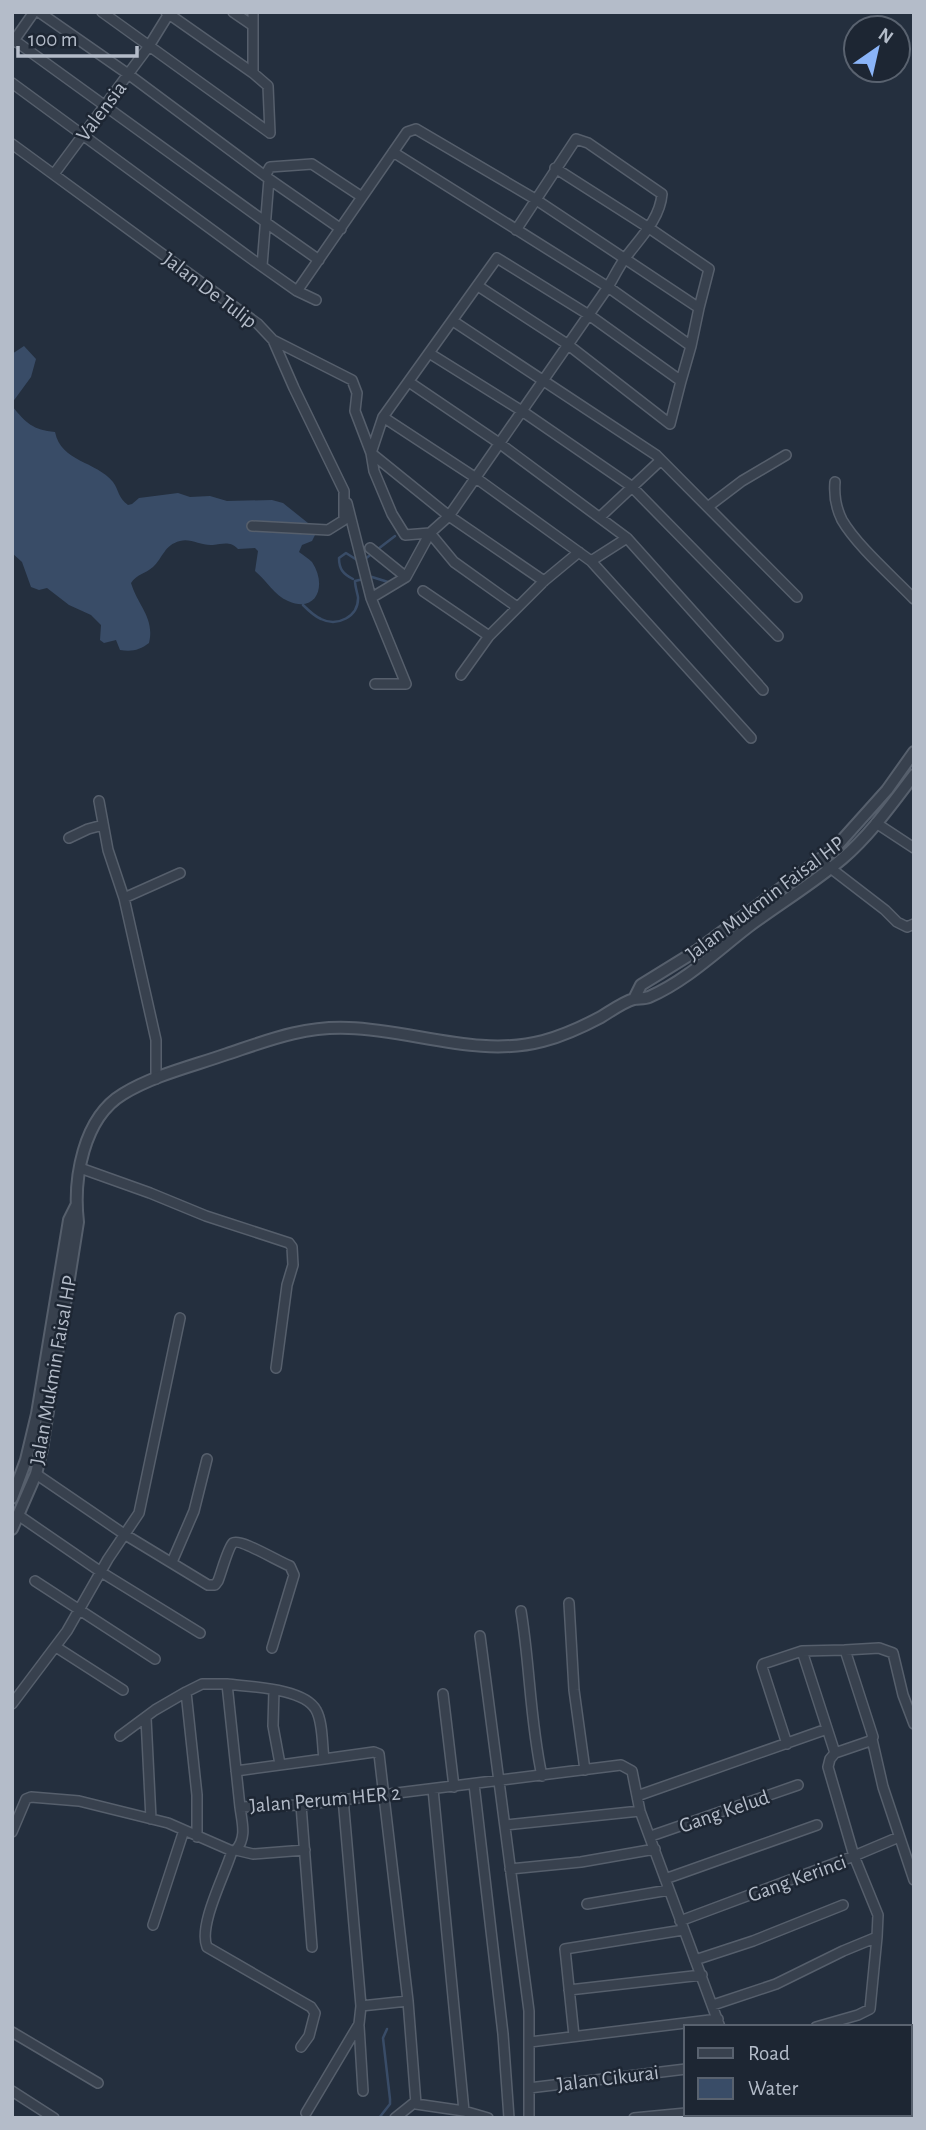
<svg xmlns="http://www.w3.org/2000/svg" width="926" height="2130" font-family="'Alegreya Sans',sans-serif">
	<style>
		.water { fill: #394c67 }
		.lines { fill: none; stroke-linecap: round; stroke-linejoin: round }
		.stream { stroke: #394c67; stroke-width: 2.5 }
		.minor-casing { stroke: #565f6c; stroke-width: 12 }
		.tertiary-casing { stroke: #565f6c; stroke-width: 14 }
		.minor { stroke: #38414e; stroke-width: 9 }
		.tertiary { stroke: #38414e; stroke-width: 10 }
		.labels { text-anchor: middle; stroke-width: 5; stroke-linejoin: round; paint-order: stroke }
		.street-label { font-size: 21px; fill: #b4bcc9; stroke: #1d2633 }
	</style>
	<rect width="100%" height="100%" fill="#242f3e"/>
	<path class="water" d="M 24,346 L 36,359 L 31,377 L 12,403 L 12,354 Z
		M 12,406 C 26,423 33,430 55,432 C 61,462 96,461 113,482 C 119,490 118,498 128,505 L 132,504 L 139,498 L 178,493 L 190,497 L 210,496 L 227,501 L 272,500 L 283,503 L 313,527 L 316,533 L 312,541 L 302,545 L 299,552 C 303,555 308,558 312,562 C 327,584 318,614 288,601 C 274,595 267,581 255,571 L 258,551 L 255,548 L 238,549 C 230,541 223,544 213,545 C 201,546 191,538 180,541 C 164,545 163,558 153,567 C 145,574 137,574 131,583 C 138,606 155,618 149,643 C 140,650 132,652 120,650 L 116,640 L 104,643 L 100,640 L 101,625 L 91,615 L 69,605 L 47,588 L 39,590 L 31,587 L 22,562 L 12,553 Z"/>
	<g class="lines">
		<path class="stream" d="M 365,559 L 395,536
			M 353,579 C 343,574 339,569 339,558 L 346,553 L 357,560
			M 303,605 C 308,610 314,616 321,619 C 337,627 359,617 358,597 C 357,592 355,586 355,581 L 372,577 L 388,582
			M 379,2118 L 390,2104 L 390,2099 L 383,2038 L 387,2029"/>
		<defs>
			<path id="minor" d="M 39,12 L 128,74 L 265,176
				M 102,12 L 270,133
				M 166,12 L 253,73 L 268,86 L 270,133
				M 233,12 L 252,25
				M 253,12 L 253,73
				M 14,40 L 264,221
				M 13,42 L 34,12
				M 12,83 L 253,260 L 297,291 L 316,300
				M 12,144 L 258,324 L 273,340 L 294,388 L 344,491 L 344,520 L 328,530 L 252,526
				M 393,152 L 608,287 L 691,346
				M 555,168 L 649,228 L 709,269 L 699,308
				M 54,174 L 149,46 L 170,12
				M 269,179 L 341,229
				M 265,222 L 319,260
				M 262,266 L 269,179 L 265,176 L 270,167 L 312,164 L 362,197
				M 478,286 L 567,344 L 670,424 L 681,381
				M 297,291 L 407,132 L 416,129 L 535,199 L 699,308 L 691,346 L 681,381 L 589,315 L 497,258 L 383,417 L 371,453
				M 453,321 L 656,455 L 797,597
				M 273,340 L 352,380 L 357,393 L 355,411 L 371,453 L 374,471 L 392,514 L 405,535 L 430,533 L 454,562 L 517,607
				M 429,353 L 522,411 L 631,486 L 778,636
				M 409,382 L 499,443 L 627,538 L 763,690
				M 383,417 L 476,478 L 591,561 L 751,738
				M 371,453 L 449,516 L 544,581
				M 835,482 C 834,494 836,508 842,520 C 857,546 893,577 914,599
				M 347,503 L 371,598 L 406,684 L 375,684
				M 709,506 L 742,481 L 786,455
				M 600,517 L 661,460
				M 370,548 L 406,577
				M 591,561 L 627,538
				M 423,591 L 489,636 L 544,581 L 579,552
				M 371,598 L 406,577 L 430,533 L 449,516 L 608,287 C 614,277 619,266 626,257 C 640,238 660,219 662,194 L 588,143 L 576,139 L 516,230
				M 461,675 L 489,636
				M 99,801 L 108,850 L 124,898 L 156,1040 L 156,1079
				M 876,823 L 914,848
				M 69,838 L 88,829 L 103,825
				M 820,860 L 885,910 L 897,922 L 907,927 L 914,924
				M 124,898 L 180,873
				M 80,1168 L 150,1193 L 206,1216 L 289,1243 L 292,1247 L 293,1265 L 287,1285 L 276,1368
				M 36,1474 L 124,1534 L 208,1585 L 215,1585 L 218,1581 C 221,1574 228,1547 233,1543 C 240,1538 279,1562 290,1566 L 294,1575 L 272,1648
				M 18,1515 L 101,1572 L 200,1633
				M 172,1562 L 194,1511 L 207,1459
				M 35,1581 L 155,1659
				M 569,1603 L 574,1690 L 585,1770
				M 521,1611 C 530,1665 530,1722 542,1776
				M 480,1636 L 529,2011 L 529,2118
				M 56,1647 L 123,1690
				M 845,1650 L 879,1648 L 893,1653 L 903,1695 L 914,1724
				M 802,1651 L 835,1753 L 830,1759 L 828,1767 L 854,1856 L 899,1837
				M 274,1690 L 273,1726 L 280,1764
				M 186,1692 L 202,1684 L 227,1684
				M 443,1694 L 454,1787
				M 12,1704 L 67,1631 L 108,1559 L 139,1513 L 180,1318
				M 146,1718 L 151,1819
				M 120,1736 L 155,1710 L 186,1692 L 197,1795 L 197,1837
				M 872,1739 L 883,1787 L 914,1880
				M 787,1744 L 762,1667 L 763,1664 L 802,1651 L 845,1650 L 873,1737 L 870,1741 L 835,1753
				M 236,1771 L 324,1759
				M 474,1784 L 503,2034 L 509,2118
				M 433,1789 L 464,2111 L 488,2118
				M 637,1796 L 827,1729
				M 301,1805 L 312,1947
				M 240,1807 L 227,1684 C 250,1687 304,1688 316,1710 C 323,1722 322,1745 324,1759 L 374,1752 L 379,1754 L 408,2001 L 416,2104 L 464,2111
				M 506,1825 L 640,1811
				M 12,1832 L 26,1799 L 31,1797 L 79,1801 L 168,1823 L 232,1851 L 236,1850 C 247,1837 242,1823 240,1807 L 301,1805 L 621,1765 L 632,1771 L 640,1811 L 720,2027
				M 651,1836 L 798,1785
				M 236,1850 L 253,1854 L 305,1850
				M 232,1851 C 225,1875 198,1925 207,1947 L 311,2007 L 315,2013 L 309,2036 L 301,2047
				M 510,1869 L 581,1862 L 655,1849
				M 665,1879 L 817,1825
				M 587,1904 L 669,1890
				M 680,1921 L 854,1856 L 878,1915 L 877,1937 L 843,1951 L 776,1984 L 713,2005
				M 153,1925 L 184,1830
				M 695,1960 L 753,1941 L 843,1905
				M 569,1990 L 702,1975
				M 361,2006 L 408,2001
				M 359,2026 L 363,2091
				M 816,2027 L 858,2015 L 870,2009 L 877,1937
				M 12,2032 L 98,2083
				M 574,2036 L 565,1949 L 683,1930
				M 530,2042 L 718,2019
				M 529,2088 L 686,2069
				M 12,2091 L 54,2118
				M 306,2113 L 359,2024 L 361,2006 L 343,1798
				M 395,2118 L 415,2102
				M 634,2118 L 686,2113
				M 701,2118 L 703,2114
				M 720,2118 L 721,2114"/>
			<path id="tertiary" d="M 634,999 L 641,985 L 696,951 L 835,848 L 887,790 L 914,752
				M 12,1498 L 26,1460 L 37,1414 L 69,1220 L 76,1206
				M 12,1529 L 36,1474 L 42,1449 L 78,1222 C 73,1179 83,1118 123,1094 C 154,1075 193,1066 227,1054 C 269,1040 304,1026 349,1028 C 413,1030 479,1058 543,1041 C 562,1036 584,1026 601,1017 C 611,1011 623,1002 634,999 C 639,998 644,999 649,997 C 686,981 717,951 748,927 C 779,904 812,884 842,859 C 870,835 892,804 914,775"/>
		</defs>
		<use href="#minor" class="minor-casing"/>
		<use href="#tertiary" class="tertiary-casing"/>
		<use href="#minor" class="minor"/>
		<use href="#tertiary" class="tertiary"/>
	</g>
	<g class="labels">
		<g class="street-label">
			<text transform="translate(101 111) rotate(-53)" y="7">Valensia</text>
			<text transform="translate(210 290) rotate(37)" y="7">Jalan De Tulip</text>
			<text transform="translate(765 898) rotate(-37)" y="7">Jalan Mukmin Faisal HP</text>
			<text transform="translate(53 1370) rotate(-80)" y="7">Jalan Mukmin Faisal HP</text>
			<text transform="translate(325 1799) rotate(-5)" y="7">Jalan Perum HER 2</text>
			<text transform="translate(724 1811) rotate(-19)" y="7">Gang Kelud</text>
			<text transform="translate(797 1878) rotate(-20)" y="7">Gang Kerinci</text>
			<text transform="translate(608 2078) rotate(-7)" y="7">Jalan Cikurai</text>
		</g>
	</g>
	<rect width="926" height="2130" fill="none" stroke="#b4bcc9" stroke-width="28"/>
	<rect x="684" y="2025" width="228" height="91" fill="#1d2633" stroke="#59626f" stroke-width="2"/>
	<rect x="698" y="2048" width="35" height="10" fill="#38414e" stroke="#59626f" stroke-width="2"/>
	<text x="748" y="2060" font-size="21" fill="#b4bcc9">Road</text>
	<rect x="698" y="2078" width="35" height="21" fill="#394c67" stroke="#59626f" stroke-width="2"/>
	<text x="748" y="2095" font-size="21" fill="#b4bcc9">Water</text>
	<g transform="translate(877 49) rotate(34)"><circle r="33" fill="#1d2633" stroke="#59626f" stroke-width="2"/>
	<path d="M0-5L12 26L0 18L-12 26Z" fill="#8ab4f8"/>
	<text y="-10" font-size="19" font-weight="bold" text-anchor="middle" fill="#b4bcc9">N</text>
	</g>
	<path d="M18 46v10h119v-10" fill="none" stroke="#b4bcc9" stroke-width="3.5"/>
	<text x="28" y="46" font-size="21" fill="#b4bcc9" stroke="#1d2633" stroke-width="5" paint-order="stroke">100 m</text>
</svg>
